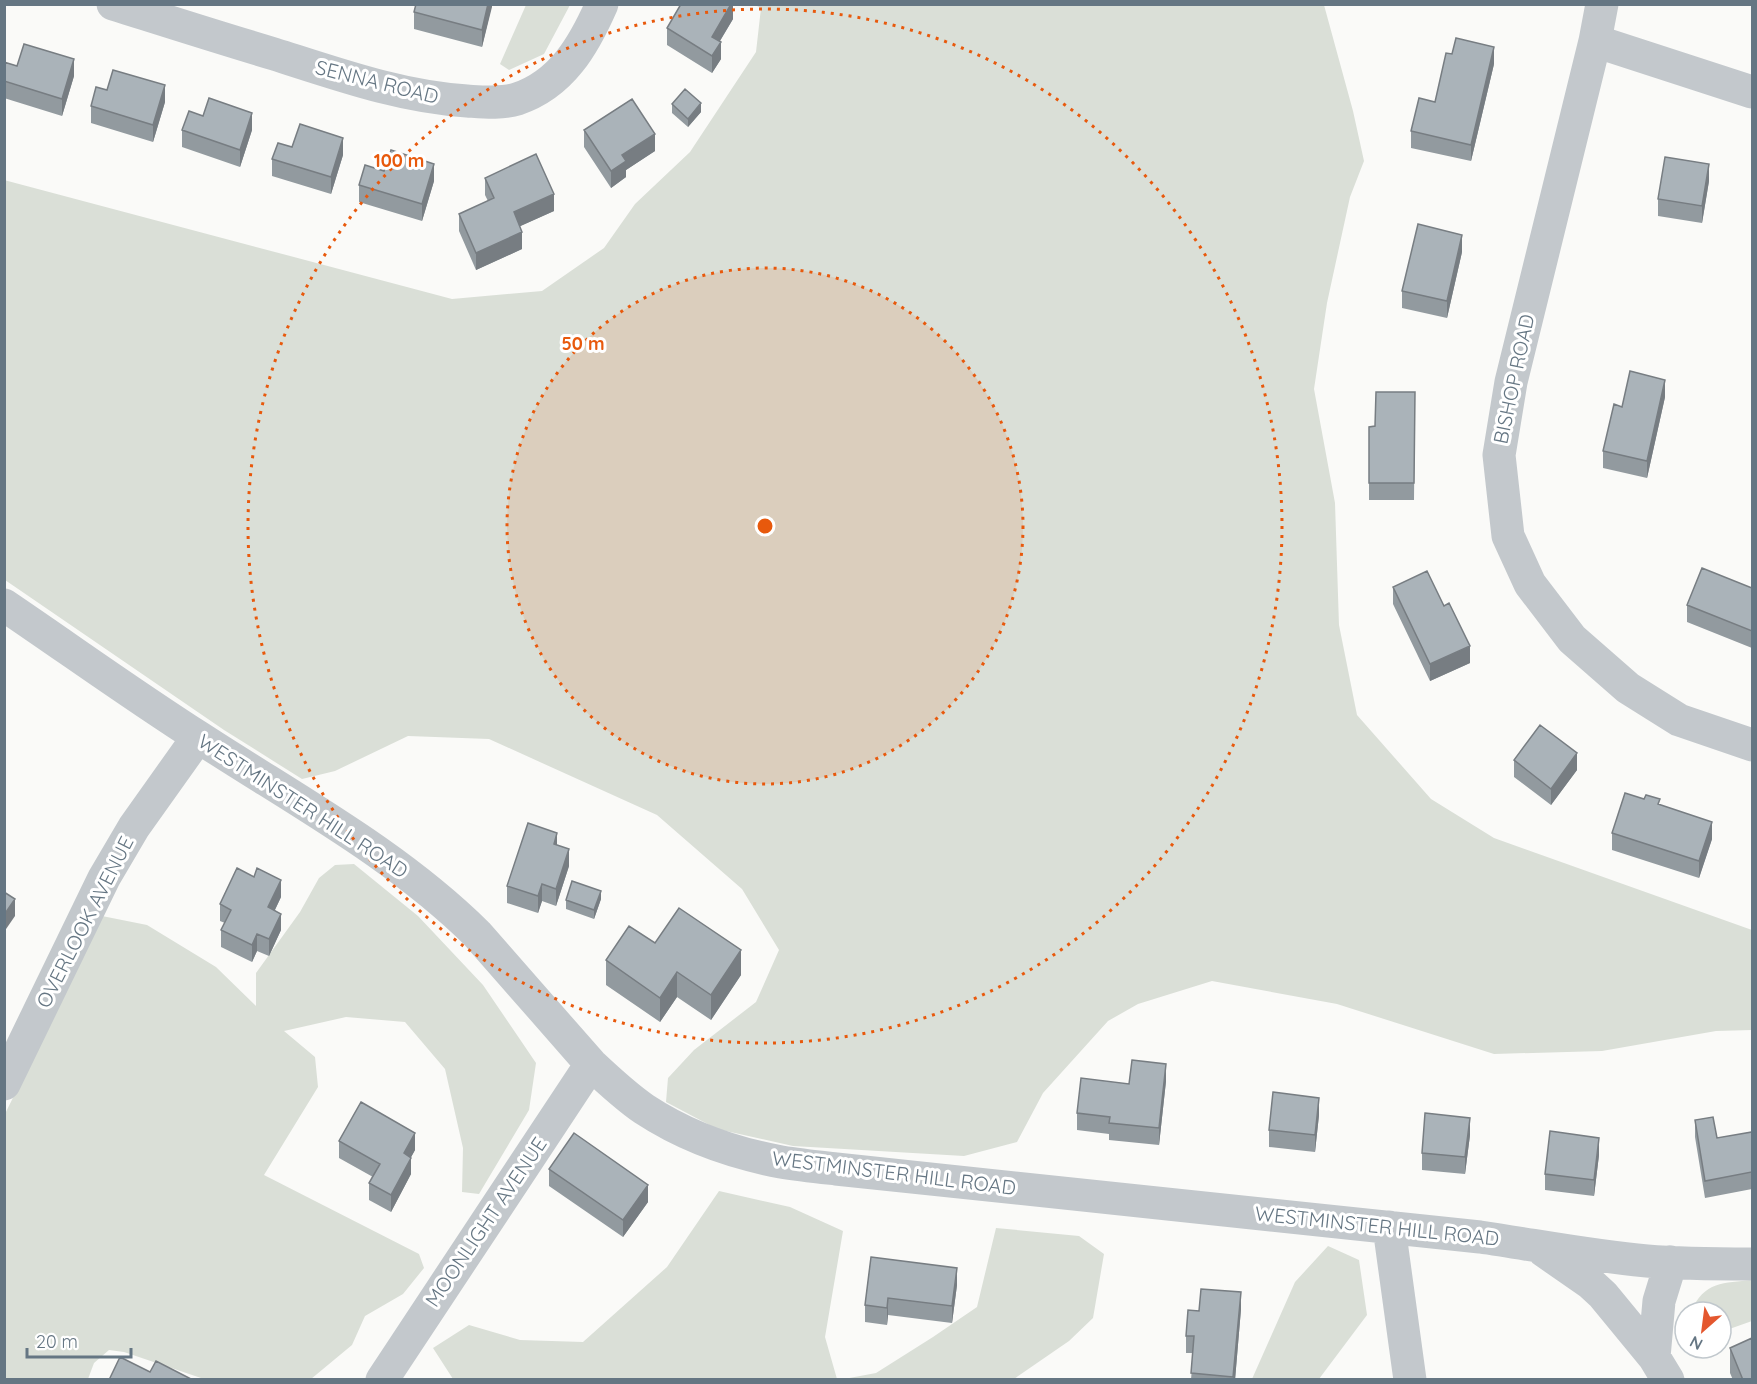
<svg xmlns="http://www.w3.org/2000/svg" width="1757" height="1384" font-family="Quicksand,sans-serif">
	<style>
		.green { fill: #dadfd7 }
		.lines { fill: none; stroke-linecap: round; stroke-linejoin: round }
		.minor { stroke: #c3c8cc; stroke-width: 33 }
		.wall { fill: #929a9f }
		.shaded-wall { fill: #777d82 }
		.building { fill: #aab3b9; stroke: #777d82; stroke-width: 1.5 }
		.ring { fill: none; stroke: #e8590c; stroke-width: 3; stroke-dasharray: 3 6 }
		.labels { text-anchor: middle; stroke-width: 6; stroke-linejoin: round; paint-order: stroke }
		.street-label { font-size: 20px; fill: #657683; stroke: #fff }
		.centre { fill: #e8590c; stroke: #fff; stroke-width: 3 }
		.ring-label { font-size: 18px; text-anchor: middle; font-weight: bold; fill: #e8590c; stroke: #fff; stroke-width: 6; stroke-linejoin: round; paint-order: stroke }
	</style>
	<rect width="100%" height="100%" fill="#fafaf8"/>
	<path class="green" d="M 526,5 L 570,5 L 544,54 L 509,70 L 500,64 Z
		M 755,5 L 1324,5 L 1353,111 L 1364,161 L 1350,197 L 1327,303 L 1314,389 L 1335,503 L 1339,625 L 1357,715 L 1431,799 L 1494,838 L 1752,930 L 1752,1030 L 1716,1031 L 1602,1051 L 1494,1054 L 1337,1004 L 1212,981 L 1138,1004 L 1108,1021 L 1043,1093 L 1017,1142 L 964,1156 L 793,1146 L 717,1129 L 666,1102 L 668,1078 L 694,1050 L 756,1002 L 779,950 L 742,889 L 657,815 L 489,739 L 408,736 L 335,771 L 302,779 L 224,730 L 5,580 L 4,180 L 452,299 L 542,291 L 604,248 L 635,204 L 690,152 L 756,52 L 761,8 Z
		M 354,864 L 418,916 L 483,985 L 536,1063 L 529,1110 L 479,1194 L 462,1192 L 463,1148 L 445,1069 L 405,1022 L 346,1017 L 284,1031 L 315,1057 L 318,1087 L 264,1175 L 419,1254 L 424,1268 L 403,1294 L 365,1316 L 352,1345 L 311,1379 L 204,1379 L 124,1352 L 109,1350 L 94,1363 L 88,1379 L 5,1379 L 4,1116 L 102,916 L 147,925 L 216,967 L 256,1006 L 256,973 L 300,912 L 319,878 L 335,865 Z
		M 719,1191 L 790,1207 L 843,1231 L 825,1337 L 837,1379 L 453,1379 L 433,1348 L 469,1325 L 520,1340 L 583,1342 L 667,1267 Z
		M 996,1228 L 1079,1236 L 1104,1254 L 1093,1318 L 1069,1341 L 1014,1379 L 844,1379 L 876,1373 L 933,1337 L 977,1307 Z
		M 1328,1246 L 1359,1260 L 1367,1315 L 1319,1379 L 1252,1379 L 1295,1282 Z
		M 1752,1280 L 1752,1321 L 1721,1332 L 1721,1312 L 1691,1312 C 1704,1281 1724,1283 1752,1280 Z"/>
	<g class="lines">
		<path class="minor" d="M 113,4 C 167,21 220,38 274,54 C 337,74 401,97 467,101 C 483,102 502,104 517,99 C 562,84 584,45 602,4
			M 1602,4 L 1595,41 L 1511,382 L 1499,455 L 1508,536 L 1530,584 L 1572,639 L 1628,688 L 1679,720 L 1752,745
			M 1595,41 L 1752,92
			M 4,605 C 69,649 134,696 200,738 C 295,800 396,854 477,934 L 591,1064 C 608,1080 625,1096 644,1109 C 685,1136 733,1153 781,1162 C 799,1165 818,1167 836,1169 L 1480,1237 C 1535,1245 1591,1256 1647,1261 C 1682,1264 1717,1264 1752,1264
			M 4,1084 L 104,878 L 134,827 L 198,737
			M 1389,1227 L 1410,1380
			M 1544,1251 L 1590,1283 L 1603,1295 L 1654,1357 L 1668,1380
			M 1654,1357 L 1659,1301 L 1671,1262
			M 382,1380 L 591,1064"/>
	</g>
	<path class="wall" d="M 492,4 L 482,47 L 414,29 L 414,12 Z
		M 733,4 L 733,19 L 720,41 L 721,59 L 712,73 L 667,45 L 667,28 Z
		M 4,62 L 17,66 L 74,76 L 62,116 L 4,98 Z
		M 1494,64 L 1471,161 L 1411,148 L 1411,131 L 1435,102 Z
		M 107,90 L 165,102 L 153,142 L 91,123 L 91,106 Z
		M 672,104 L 701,112 L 688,127 L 672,113 Z
		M 182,130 L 252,130 L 240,167 L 182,147 Z
		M 584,130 L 655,151 L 626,170 L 626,177 L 611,188 L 584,147 Z
		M 292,147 L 343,155 L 331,194 L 272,176 L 272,159 Z
		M 485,178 L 554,211 L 520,226 L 522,249 L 476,270 L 459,231 L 459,214 L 488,201 L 485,195 Z
		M 434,181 L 422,221 L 359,202 L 359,185 Z
		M 1709,181 L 1702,223 L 1658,216 L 1658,199 Z
		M 1462,252 L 1447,318 L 1402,308 L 1402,291 Z
		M 1415,392 L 1414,500 L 1369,500 L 1369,427 L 1375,426 Z
		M 1665,397 L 1647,478 L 1603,468 L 1603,451 L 1622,407 Z
		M 1393,587 L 1470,663 L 1430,681 L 1393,604 Z
		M 1752,588 L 1752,648 L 1687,622 L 1687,605 Z
		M 1514,760 L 1577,770 L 1551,805 L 1514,777 Z
		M 1660,805 L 1712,839 L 1699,878 L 1612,850 L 1612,833 Z
		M 557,845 L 569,866 L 556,906 L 542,901 L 538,913 L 507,903 L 507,886 Z
		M 281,897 L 275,910 L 281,930 L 269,956 L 257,951 L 252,962 L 221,947 L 221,930 L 225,923 L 220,921 L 220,904 Z
		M 601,899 L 594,919 L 566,909 L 566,900 Z
		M 655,943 L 741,975 L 711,1020 L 677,997 L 660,1022 L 606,985 L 606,960 Z
		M 1166,1081 L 1159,1145 L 1109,1140 L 1109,1134 L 1077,1130 L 1077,1113 L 1129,1084 Z
		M 1319,1115 L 1315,1152 L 1269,1147 L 1269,1130 Z
		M 1695,1120 L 1717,1138 L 1752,1132 L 1752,1189 L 1705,1198 L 1695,1137 Z
		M 1470,1135 L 1465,1174 L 1422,1170 L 1422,1153 Z
		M 339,1141 L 415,1150 L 411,1157 L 411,1174 L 391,1212 L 369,1200 L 369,1183 L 373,1177 L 339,1158 Z
		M 1599,1155 L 1594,1196 L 1545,1190 L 1545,1174 Z
		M 549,1169 L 648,1202 L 623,1237 L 549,1186 Z
		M 871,1257 L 957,1285 L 952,1323 L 888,1315 L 887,1325 L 865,1322 L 865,1305 Z
		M 1241,1309 L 1235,1380 L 1191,1380 L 1193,1353 L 1186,1353 L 1186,1336 L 1199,1311 Z
		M 1730,1348 L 1752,1380 L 1733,1380 L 1730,1373 Z"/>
	<path class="shaded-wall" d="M 488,4 L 492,4 L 492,7 L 482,47 L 482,30 Z
		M 731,4 L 733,4 L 733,19 L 712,54 L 712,37 Z
		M 721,42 L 721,59 L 712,73 L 712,56 Z
		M 1494,47 L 1494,64 L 1471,161 L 1471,145 Z
		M 74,59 L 74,76 L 62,116 L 62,99 Z
		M 165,85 L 165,102 L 153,142 L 153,125 Z
		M 701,103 L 701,112 L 688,127 L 688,119 Z
		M 252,113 L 252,130 L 240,167 L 240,150 Z
		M 655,134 L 655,151 L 626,170 L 626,177 L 611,188 L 611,171 L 622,155 Z
		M 343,138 L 343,155 L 331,194 L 331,177 Z
		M 434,164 L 434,181 L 422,221 L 422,204 Z
		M 1709,164 L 1709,181 L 1702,223 L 1702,206 Z
		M 554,194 L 554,211 L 514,229 L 514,212 Z
		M 522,232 L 522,249 L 476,270 L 476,253 Z
		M 1462,235 L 1462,252 L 1447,318 L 1447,301 Z
		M 1665,380 L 1665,397 L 1647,478 L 1647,461 Z
		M 1470,646 L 1470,663 L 1430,681 L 1430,664 Z
		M 1577,753 L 1577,770 L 1551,805 L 1551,789 Z
		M 1712,822 L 1712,839 L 1699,878 L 1699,861 Z
		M 557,833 L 557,850 L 554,844 Z
		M 569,849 L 569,866 L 556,906 L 556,889 Z
		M 281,880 L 281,897 L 268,924 L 268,907 Z
		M 542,884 L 542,901 L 538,913 L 538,896 Z
		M 601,891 L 601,899 L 594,919 L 594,910 Z
		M 15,899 L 15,916 L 4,932 L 4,915 Z
		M 281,914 L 281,930 L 269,956 L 269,939 Z
		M 257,934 L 257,951 L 252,962 L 252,945 Z
		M 741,950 L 741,975 L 711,1020 L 711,995 Z
		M 677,972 L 677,997 L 660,1022 L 660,998 Z
		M 1166,1064 L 1166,1081 L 1159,1145 L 1159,1128 Z
		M 1319,1098 L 1319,1115 L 1315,1152 L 1315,1135 Z
		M 1470,1118 L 1470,1135 L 1465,1174 L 1465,1157 Z
		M 415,1133 L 415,1150 L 404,1170 L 404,1153 Z
		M 1599,1138 L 1599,1155 L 1594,1196 L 1594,1180 Z
		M 411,1158 L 411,1174 L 391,1212 L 391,1195 Z
		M 648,1185 L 648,1202 L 623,1237 L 623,1220 Z
		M 957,1268 L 957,1285 L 952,1323 L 952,1306 Z
		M 1241,1292 L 1241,1309 L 1235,1380 L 1233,1380 Z
		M 888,1298 L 888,1315 L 887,1325 L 887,1308 Z"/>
	<path class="building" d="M 416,4 L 488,4 L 482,30 L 414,12 Z
		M 681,4 L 731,4 L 712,37 L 721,42 L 712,56 L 667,28 Z
		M 1456,38 L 1494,47 L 1471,145 L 1411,131 L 1419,98 L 1435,102 L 1446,53 L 1452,54 Z
		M 24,44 L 74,59 L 62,99 L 4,81 L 4,62 L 17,66 Z
		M 113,70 L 165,85 L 153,125 L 91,106 L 96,87 L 107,90 Z
		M 685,89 L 701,103 L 688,119 L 672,104 Z
		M 209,98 L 252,113 L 240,150 L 182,130 L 189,111 L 203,116 Z
		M 632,99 L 655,134 L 622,155 L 626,161 L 611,171 L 584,130 Z
		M 300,124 L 343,138 L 331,177 L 272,159 L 278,143 L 292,147 Z
		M 391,150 L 434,164 L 422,204 L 359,185 L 365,165 L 384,171 Z
		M 536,154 L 554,194 L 514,212 L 522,232 L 476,253 L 459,214 L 494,198 L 485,178 Z
		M 1665,157 L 1709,164 L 1702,206 L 1658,199 Z
		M 1418,224 L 1462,235 L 1447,301 L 1402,291 Z
		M 1630,371 L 1665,380 L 1647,461 L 1603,451 L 1614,404 L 1622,407 Z
		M 1376,392 L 1415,392 L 1414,483 L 1369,483 L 1369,427 L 1375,426 Z
		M 1702,568 L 1752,588 L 1752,631 L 1687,605 Z
		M 1427,571 L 1444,606 L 1449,603 L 1470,646 L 1430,664 L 1393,587 Z
		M 1540,725 L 1577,753 L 1551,789 L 1514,760 Z
		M 1625,793 L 1644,799 L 1646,795 L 1660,799 L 1658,804 L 1712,822 L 1699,861 L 1612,833 Z
		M 528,823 L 557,833 L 554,844 L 569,849 L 556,889 L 542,884 L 538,896 L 507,886 Z
		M 237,868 L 254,877 L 257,868 L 281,880 L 268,907 L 281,914 L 269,939 L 257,934 L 252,945 L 221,930 L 231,910 L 220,904 Z
		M 572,881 L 601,891 L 594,910 L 566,900 Z
		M 4,892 L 15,899 L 4,915 Z
		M 679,908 L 741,950 L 711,995 L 677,972 L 660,998 L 606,960 L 629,926 L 655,943 Z
		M 1132,1060 L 1166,1064 L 1159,1128 L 1109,1123 L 1110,1117 L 1077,1113 L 1081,1078 L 1129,1084 Z
		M 1273,1092 L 1319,1098 L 1315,1135 L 1269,1130 Z
		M 361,1102 L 415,1133 L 404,1153 L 411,1158 L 391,1195 L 369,1183 L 380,1164 L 339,1141 Z
		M 1425,1113 L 1470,1118 L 1465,1157 L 1422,1153 Z
		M 1713,1117 L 1717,1138 L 1752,1132 L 1752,1172 L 1705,1181 L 1695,1120 Z
		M 1550,1131 L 1599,1138 L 1594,1180 L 1545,1174 Z
		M 574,1133 L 648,1185 L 623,1220 L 549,1169 Z
		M 871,1257 L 957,1268 L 952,1306 L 888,1298 L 887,1308 L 865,1305 Z
		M 1201,1289 L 1241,1292 L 1233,1377 L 1191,1373 L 1194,1336 L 1186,1336 L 1188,1310 L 1199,1311 Z
		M 1752,1338 L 1752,1380 L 1743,1380 L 1730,1348 Z
		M 120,1357 L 150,1372 L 156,1361 L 191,1379 L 191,1380 L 109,1380 Z"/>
	<circle cx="765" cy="526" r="258" fill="#e8590c" fill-opacity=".12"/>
	<g class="ring">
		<circle cx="765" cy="526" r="258"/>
		<circle cx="765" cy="526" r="517"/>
	</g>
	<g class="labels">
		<g class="street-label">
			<text transform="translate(377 82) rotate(14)" y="7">SENNA ROAD</text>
			<text transform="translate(1514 379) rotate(-78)" y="7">BISHOP ROAD</text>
			<text transform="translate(303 806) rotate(33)" y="7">WESTMINSTER HILL ROAD</text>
			<text transform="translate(85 922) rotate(-63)" y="7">OVERLOOK AVENUE</text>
			<text transform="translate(894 1173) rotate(7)" y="7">WESTMINSTER HILL ROAD</text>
			<text transform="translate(486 1222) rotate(-56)" y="7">MOONLIGHT AVENUE</text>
			<text transform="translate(1377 1226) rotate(6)" y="7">WESTMINSTER HILL ROAD</text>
		</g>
	</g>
	<circle cx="765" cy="526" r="9" class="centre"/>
	<g class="ring-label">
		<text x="399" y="167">100 m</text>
		<text x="583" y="350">50 m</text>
	</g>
	<rect width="1757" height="1384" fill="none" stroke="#657683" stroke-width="12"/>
	<g transform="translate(1703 1330) rotate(208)"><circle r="28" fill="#ffffff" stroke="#c1c8cd" stroke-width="1.5"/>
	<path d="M0-4.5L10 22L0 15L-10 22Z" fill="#e4572e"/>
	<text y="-9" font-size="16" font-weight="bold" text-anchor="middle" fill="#657683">N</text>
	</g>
	<path d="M27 1348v9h104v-9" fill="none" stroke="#657683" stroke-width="3"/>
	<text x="36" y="1348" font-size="18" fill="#657683" stroke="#ffffff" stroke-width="4.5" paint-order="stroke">20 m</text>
</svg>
